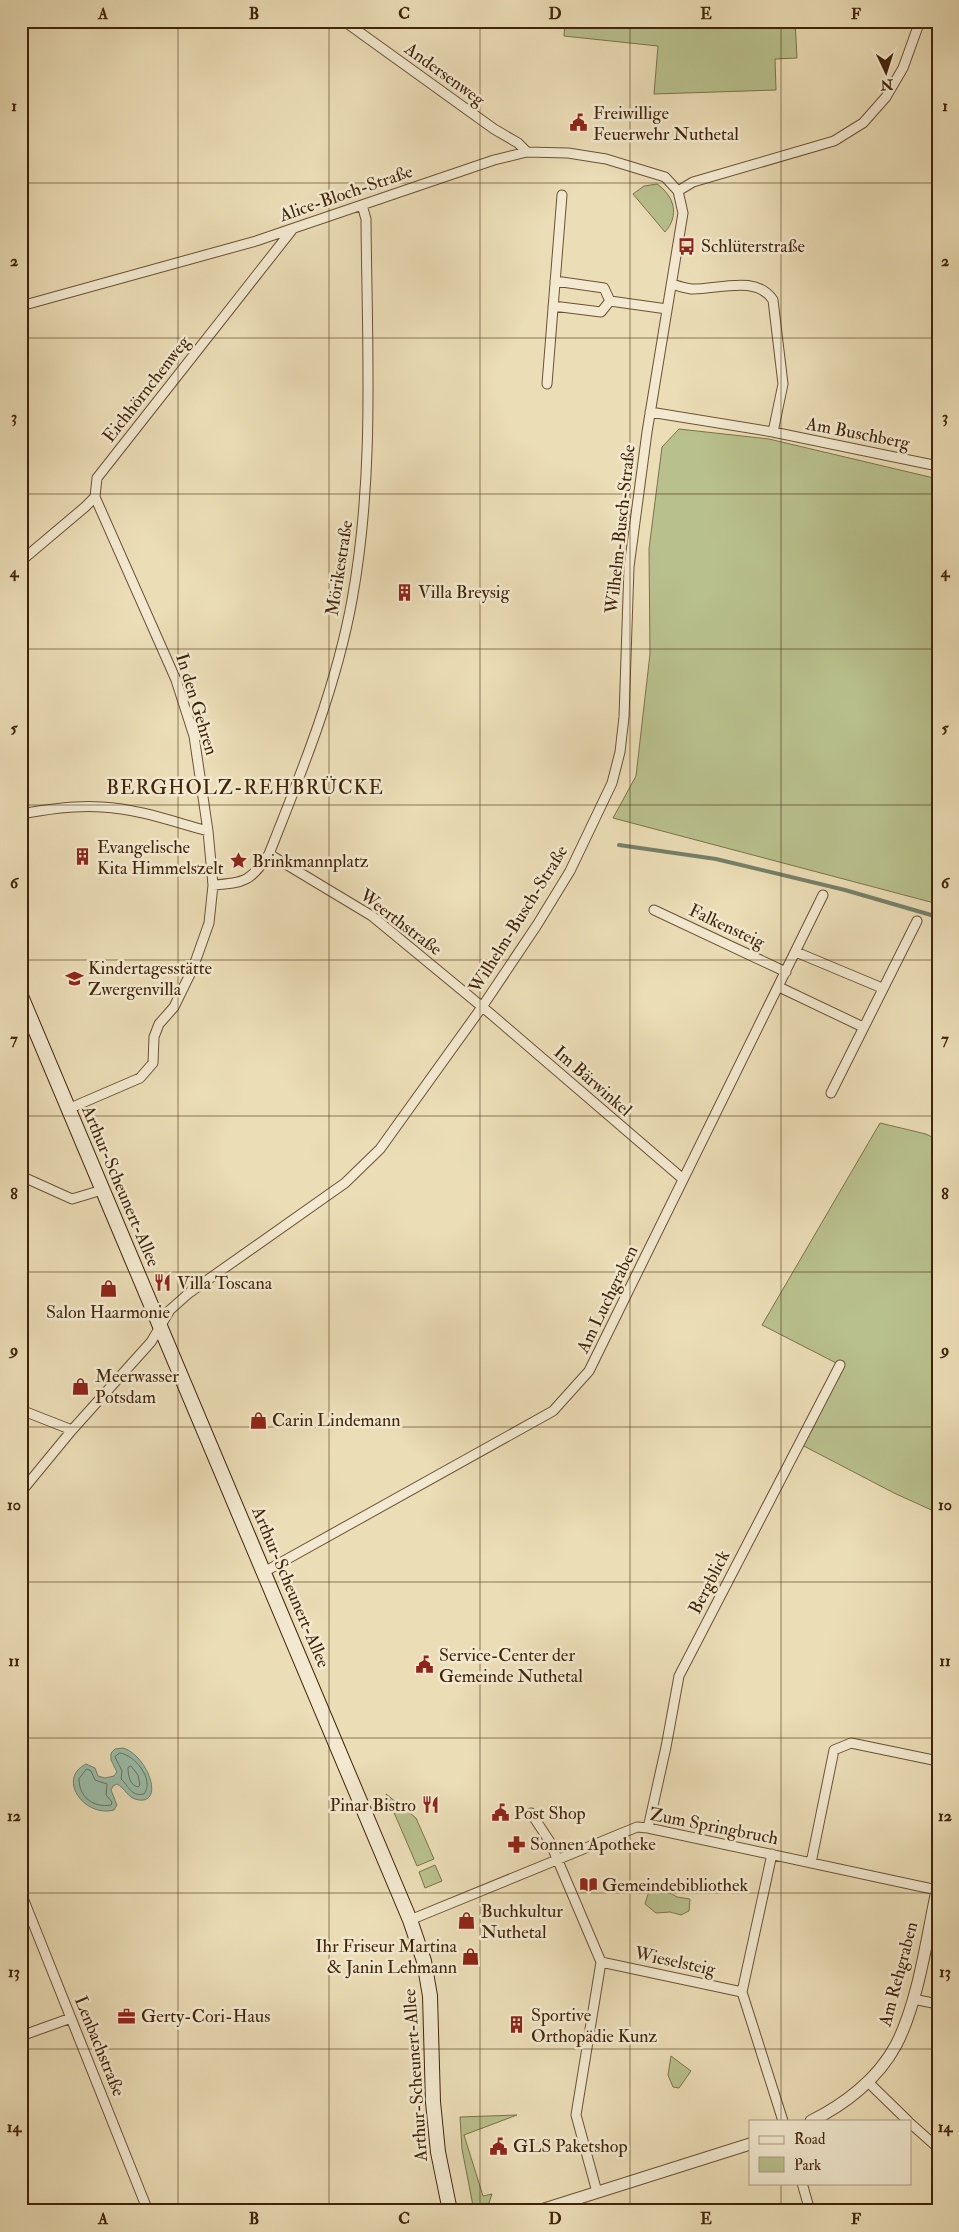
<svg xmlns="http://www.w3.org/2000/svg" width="959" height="2232" font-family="'IM FELL Double Pica',serif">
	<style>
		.green { fill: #b8c08d; stroke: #7c724b }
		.water { fill: #99bda8; stroke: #758068 }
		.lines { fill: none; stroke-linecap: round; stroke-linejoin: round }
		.shore { stroke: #6c7058; stroke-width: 1 }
		.stream { stroke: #758068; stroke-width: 4 }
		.minor-casing { stroke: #6b5234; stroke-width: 11 }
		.tertiary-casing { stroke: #6b5234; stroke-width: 13 }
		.secondary-casing { stroke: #402409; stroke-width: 16 }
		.minor { stroke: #f2e9d0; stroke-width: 9 }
		.tertiary { stroke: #f2e9d0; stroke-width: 11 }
		.secondary { stroke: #f2e9d0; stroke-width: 14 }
		.grid { fill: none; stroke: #402409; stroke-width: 1; stroke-opacity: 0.55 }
		.labels { text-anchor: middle; stroke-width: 5; stroke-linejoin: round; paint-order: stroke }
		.street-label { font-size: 18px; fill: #402409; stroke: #f2e9d0 }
		.poi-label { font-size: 18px; fill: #402409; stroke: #f2e9d0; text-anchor: start }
		.quarter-label { font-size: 20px; letter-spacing: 1px; fill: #402409; stroke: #f2e9d0 }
		.neatline { fill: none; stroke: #402409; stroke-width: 2 }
		.grid-label { font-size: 16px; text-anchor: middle; font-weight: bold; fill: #402409 }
	</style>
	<rect width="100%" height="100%" fill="#ebddb6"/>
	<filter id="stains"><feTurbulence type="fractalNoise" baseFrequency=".004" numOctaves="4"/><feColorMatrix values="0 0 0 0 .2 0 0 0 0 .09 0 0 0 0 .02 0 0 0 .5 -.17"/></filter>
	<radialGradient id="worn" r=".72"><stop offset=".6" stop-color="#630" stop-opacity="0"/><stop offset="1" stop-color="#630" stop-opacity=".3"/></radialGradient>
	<path class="green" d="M 565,21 L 795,21 L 797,58 L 775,59 L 776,90 L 654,94 L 658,46 L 564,36 Z
		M 657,184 C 674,196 680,215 665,232 L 633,194 L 644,186 Z
		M 679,429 L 769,439 L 938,479 L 938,904 L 613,818 L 636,776 L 650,654 L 649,549 L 662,447 Z
		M 880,1123 L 926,1134 L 938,1140 L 938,1513 L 894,1493 L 800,1444 L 840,1365 L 762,1325 Z
		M 386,1794 L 416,1818 L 434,1859 L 417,1866 Z
		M 435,1865 L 442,1881 L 425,1888 L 419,1872 Z
		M 662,1888 L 677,1897 L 690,1899 L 689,1911 L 681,1915 L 670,1912 L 656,1913 L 645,1904 L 649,1891 Z
		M 671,2056 L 691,2071 L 679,2088 L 673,2087 L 668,2075 Z
		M 517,2115 L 464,2135 L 483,2196 L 492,2194 L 488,2206 L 474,2211 L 462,2149 L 460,2117 Z"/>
	<path class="water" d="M 123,1748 C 147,1755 165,1803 139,1800 C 128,1799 125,1788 117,1784 L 113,1786 L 111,1790 L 117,1805 L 114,1810 C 85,1818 56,1779 86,1764 L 95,1768 L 98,1776 L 105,1778 L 114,1776 L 117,1772 L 111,1760 L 111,1753 L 115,1749 Z"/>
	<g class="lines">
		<path class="shore" d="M 120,1753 C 135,1755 155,1780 144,1794 C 131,1797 129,1786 121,1779 L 122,1771 L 115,1757 Z
			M 131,1766 L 138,1775 L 140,1785 L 138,1787 C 130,1785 128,1776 128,1768 Z
			M 87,1769 L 91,1771 L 95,1780 L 107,1784 L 106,1795 L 112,1802 L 111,1805 C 93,1808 79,1797 79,1779 Z"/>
		<path class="stream" d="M 619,845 L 716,859 L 845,890 L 938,917"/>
		<defs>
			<path id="minor" d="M 344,21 L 494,129 L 518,143 L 527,152
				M 678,191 L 693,182 L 834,141 L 863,123 L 886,97 L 903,68 L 920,21
				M 555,281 L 604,288 L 610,301
				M 672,284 C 678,286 685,288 691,289 C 717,290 756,274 773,300 L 783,384 L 773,432
				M 610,301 L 667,309
				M 21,306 L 256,241 L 494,160 L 527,152 L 568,153 L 606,159 L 665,177 L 678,191 L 683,213 L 647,432 L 629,567 L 624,717 L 620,752 L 612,783 L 570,871 L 537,925 L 482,1007 L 380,1149 L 345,1183 L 189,1293 L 170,1310 L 151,1342 L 72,1430 L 21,1492
				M 553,306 L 601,312 L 610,301
				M 547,384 L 562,195
				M 650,412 L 773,432 L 938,466
				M 21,561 L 85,507 L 95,497 L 97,478 L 292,230
				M 21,814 C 48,809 75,805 102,807 C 139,809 174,822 208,831
				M 269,854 L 372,916 L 492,1015 L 683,1179
				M 213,885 C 245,883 251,881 269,854 C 302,771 336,688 352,600 C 375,475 367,346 366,219 L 362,205
				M 654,910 L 786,972
				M 796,952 L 882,988
				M 779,987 L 863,1027
				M 831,1093 L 917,921
				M 68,1109 L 140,1078 L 153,1063 L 154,1037 L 159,1024 L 174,1007 L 193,968 L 209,923 L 213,885 L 208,831 L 194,736 L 176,680 L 95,497
				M 21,1176 L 72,1199 L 102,1190
				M 21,1410 L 72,1430
				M 264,1572 L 553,1411 L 589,1371 L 823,895
				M 531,1813 L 550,1842 L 601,1962 L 576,2115 L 597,2192
				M 648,1828 L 666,1747 L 679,1676 L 840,1365
				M 772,1854 L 742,1992 L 783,2121
				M 811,1863 L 834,1750 L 851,1743 L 938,1761
				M 21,1893 L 148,2211
				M 410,1920 L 637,1827 L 648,1828 L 937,1890
				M 601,1962 L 742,1992
				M 913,1999 L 938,2004
				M 21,2036 L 71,2018
				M 868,2082 L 908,2121
				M 910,2123 L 938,2148
				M 802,2183 L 810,2211
				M 930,2211 L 938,2204"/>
			<path id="tertiary" d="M 811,2121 C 844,2105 878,2079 896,2045 C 919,2001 927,1935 938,1886
				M 538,2211 L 750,2144"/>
			<path id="secondary" d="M 21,996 L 410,1920 L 424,1961 L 430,1996 L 433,2102 L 438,2152 L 450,2211"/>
		</defs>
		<use href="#minor" class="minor-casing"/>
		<use href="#tertiary" class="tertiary-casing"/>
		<use href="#secondary" class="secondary-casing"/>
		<use href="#minor" class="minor"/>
		<use href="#tertiary" class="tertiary"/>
		<use href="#secondary" class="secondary"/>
	</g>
	<path class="grid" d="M 178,21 L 178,2211M 329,21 L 329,2211M 480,21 L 480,2211M 630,21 L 630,2211M 781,21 L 781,2121M 21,183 L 938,183M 21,338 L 938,338M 21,494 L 938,494M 21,649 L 938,649M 21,805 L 938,805M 21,960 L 938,960M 21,1116 L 938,1116M 21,1272 L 938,1272M 21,1427 L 938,1427M 21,1582 L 938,1582M 21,1738 L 938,1738M 21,1893 L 938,1893M 21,2049 L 938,2049M 781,2183 L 781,2211"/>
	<defs>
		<symbol id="civic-bare" viewBox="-9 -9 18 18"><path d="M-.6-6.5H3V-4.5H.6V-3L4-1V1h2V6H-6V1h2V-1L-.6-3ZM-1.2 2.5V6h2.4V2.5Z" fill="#8f2418" stroke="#f2e9d0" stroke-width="2.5" paint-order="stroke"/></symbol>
		<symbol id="bus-bare" viewBox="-9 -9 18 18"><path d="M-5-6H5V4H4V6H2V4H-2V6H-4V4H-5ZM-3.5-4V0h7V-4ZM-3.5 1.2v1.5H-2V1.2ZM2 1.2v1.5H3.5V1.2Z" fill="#8f2418" stroke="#f2e9d0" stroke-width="2.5" paint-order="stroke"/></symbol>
		<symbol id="building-bare" viewBox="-9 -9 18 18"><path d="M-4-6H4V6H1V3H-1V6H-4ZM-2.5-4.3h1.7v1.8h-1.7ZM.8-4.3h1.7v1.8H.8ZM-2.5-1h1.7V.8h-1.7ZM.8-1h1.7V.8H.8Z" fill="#8f2418" stroke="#f2e9d0" stroke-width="2.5" paint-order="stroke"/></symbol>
		<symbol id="sight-bare" viewBox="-9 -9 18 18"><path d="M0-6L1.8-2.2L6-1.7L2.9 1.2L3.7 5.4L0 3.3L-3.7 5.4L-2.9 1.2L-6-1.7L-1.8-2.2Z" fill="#8f2418" stroke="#f2e9d0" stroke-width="2.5" paint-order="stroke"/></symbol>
		<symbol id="school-bare" viewBox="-9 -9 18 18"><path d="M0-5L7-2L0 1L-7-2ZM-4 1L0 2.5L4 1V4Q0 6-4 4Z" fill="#8f2418" stroke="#f2e9d0" stroke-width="2.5" paint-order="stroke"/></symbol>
		<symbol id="restaurant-bare" viewBox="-9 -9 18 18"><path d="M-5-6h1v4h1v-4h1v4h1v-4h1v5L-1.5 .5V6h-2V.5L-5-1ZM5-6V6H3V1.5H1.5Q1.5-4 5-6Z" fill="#8f2418" stroke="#f2e9d0" stroke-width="2.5" paint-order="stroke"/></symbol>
		<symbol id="shop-bare" viewBox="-9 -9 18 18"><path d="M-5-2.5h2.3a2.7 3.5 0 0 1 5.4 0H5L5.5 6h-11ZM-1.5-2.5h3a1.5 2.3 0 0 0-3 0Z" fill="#8f2418" stroke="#f2e9d0" stroke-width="2.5" paint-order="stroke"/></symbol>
		<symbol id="pharmacy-bare" viewBox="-9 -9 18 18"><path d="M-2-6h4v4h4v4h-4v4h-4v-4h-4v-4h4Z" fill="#8f2418" stroke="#f2e9d0" stroke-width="2.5" paint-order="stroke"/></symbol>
		<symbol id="library-bare" viewBox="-9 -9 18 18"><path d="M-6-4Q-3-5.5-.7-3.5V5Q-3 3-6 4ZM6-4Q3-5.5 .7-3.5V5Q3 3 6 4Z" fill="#8f2418" stroke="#f2e9d0" stroke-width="2.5" paint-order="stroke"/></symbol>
		<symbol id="office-bare" viewBox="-9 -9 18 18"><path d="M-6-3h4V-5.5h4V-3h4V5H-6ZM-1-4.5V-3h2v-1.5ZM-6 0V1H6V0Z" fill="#8f2418" stroke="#f2e9d0" stroke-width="2.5" paint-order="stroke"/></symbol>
	</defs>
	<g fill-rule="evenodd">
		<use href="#civic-bare" x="566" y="110" width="25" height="25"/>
		<use href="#bus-bare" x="674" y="234" width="25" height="25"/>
		<use href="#building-bare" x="392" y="580" width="25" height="25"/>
		<use href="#building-bare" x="70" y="844" width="25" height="25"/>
		<use href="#sight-bare" x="226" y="848" width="25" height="25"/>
		<use href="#school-bare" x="62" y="966" width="25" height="25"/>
		<use href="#restaurant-bare" x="150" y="1270" width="25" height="25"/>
		<use href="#shop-bare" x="96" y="1276" width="25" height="25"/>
		<use href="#shop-bare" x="68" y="1374" width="25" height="25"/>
		<use href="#shop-bare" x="246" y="1408" width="25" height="25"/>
		<use href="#civic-bare" x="412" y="1652" width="25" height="25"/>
		<use href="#restaurant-bare" x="418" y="1792" width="25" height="25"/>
		<use href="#civic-bare" x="488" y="1800" width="25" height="25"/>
		<use href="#pharmacy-bare" x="504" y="1832" width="25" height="25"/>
		<use href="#library-bare" x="576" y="1872" width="25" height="25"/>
		<use href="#shop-bare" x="454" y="1908" width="25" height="25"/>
		<use href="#shop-bare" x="458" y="1944" width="25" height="25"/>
		<use href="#office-bare" x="114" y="2004" width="25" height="25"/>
		<use href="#building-bare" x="504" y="2012" width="25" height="25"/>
		<use href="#civic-bare" x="486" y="2134" width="25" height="25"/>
	</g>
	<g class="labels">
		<g class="street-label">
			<text transform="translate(445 74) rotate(36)" y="6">Andersenweg</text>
			<text transform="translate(346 193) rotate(-19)" y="6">Alice-Bloch-Straße</text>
			<text transform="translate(146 389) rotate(-52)" y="6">Eichhörnchenweg</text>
			<text transform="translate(858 433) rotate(11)" y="6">Am Buschberg</text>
			<text transform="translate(620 529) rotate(-84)" y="6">Wilhelm-Busch-Straße</text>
			<text transform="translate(339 568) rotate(-81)" y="6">Mörikestraße</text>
			<text transform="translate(197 704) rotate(73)" y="6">In den Gehren</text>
			<text transform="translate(518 919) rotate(-58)" y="6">Wilhelm-Busch-Straße</text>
			<text transform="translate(401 922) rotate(37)" y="6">Weerthstraße</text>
			<text transform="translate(727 926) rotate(25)" y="6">Falkensteig</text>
			<text transform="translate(593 1081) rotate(41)" y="6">Im Bärwinkel</text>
			<text transform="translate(121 1186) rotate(67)" y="6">Arthur-Scheunert-Allee</text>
			<text transform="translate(607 1299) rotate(-64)" y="6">Am Luchgraben</text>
			<text transform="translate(709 1582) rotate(-63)" y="6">Bergblick</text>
			<text transform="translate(291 1587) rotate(67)" y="6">Arthur-Scheunert-Allee</text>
			<text transform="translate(714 1826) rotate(11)" y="6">Zum Springbruch</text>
			<text transform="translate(675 1961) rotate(12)" y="6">Wieselsteig</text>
			<text transform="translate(898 1974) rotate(-75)" y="6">Am Rehgraben</text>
			<text transform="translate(100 2046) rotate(68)" y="6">Lenbachstraße</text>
			<text transform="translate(415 2075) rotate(-94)" y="6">Arthur-Scheunert-Allee</text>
		</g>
		<g class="poi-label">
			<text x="593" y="119">Freiwillige<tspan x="593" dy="21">Feuerwehr Nuthetal</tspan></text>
			<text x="701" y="252">Schlüterstraße</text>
			<text x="418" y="598">Villa Breysig</text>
			<text x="97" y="853">Evangelische<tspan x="97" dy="21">Kita Himmelszelt</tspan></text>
			<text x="252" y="867">Brinkmannplatz</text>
			<text x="88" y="974">Kindertagesstätte<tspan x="88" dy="21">Zwergenvilla</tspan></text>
			<text x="177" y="1289">Villa Toscana</text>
			<text x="108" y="1318" text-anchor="middle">Salon Haarmonie</text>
			<text x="95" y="1382">Meerwasser<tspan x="95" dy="21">Potsdam</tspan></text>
			<text x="272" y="1426">Carin Lindemann</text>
			<text x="439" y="1661">Service-Center der<tspan x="439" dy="21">Gemeinde Nuthetal</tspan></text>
			<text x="416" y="1811" text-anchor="end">Pinar Bistro</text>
			<text x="514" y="1819">Post Shop</text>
			<text x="530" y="1850">Sonnen Apotheke</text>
			<text x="602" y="1891">Gemeindebibliothek</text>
			<text x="481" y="1917">Buchkultur<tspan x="481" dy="21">Nuthetal</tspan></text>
			<text x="457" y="1952" text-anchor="end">Ihr Friseur Martina<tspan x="457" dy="21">&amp; Janin Lehmann</tspan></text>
			<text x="531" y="2021">Sportive<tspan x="531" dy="21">Orthopädie Kunz</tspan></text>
			<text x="141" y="2022">Gerty-Cori-Haus</text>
			<text x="513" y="2152">GLS Paketshop</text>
		</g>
		<g class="quarter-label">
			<text x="245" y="794">BERGHOLZ-REHBRÜCKE</text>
		</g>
	</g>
	<rect width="959" height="2232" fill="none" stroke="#ebddb6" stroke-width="55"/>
	<rect x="749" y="2120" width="162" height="65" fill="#f2e9d0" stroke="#ab9a80"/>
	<rect x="759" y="2136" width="25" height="8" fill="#f2e9d0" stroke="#ab9a80"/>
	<text x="794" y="2144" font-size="15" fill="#402409">Road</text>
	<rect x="759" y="2157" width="25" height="15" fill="#b8c08d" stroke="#ab9a80"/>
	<text x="794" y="2170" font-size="15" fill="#402409">Park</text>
	<g transform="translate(886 72) rotate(176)" stroke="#f2e9d0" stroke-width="4" paint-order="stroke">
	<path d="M0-4L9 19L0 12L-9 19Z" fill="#402409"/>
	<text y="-8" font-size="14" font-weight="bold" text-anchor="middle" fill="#402409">N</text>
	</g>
	<rect x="28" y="28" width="904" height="2176" class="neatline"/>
	<g class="grid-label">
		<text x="103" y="19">A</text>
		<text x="254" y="19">B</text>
		<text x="404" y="19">C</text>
		<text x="555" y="19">D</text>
		<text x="706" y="19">E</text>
		<text x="856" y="19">F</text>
		<text x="14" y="111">1</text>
		<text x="945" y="111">1</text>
		<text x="14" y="266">2</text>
		<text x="945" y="266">2</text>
		<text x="14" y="422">3</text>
		<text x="945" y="422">3</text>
		<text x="14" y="577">4</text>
		<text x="945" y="577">4</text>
		<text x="14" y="733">5</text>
		<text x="945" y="733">5</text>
		<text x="14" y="888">6</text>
		<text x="945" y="888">6</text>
		<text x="14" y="1044">7</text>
		<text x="945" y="1044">7</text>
		<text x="14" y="1199">8</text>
		<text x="945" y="1199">8</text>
		<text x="14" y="1355">9</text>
		<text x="945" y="1355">9</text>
		<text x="14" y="1510">10</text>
		<text x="945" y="1510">10</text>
		<text x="14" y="1666">11</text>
		<text x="945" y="1666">11</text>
		<text x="14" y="1821">12</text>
		<text x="945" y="1821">12</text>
		<text x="14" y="1977">13</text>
		<text x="945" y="1977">13</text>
		<text x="14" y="2132">14</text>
		<text x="945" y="2132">14</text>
		<text x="103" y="2224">A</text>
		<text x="254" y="2224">B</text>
		<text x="404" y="2224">C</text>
		<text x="555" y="2224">D</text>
		<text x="706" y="2224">E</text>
		<text x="856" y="2224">F</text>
	</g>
	<rect width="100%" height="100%" filter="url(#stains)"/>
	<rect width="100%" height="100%" fill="url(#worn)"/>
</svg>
